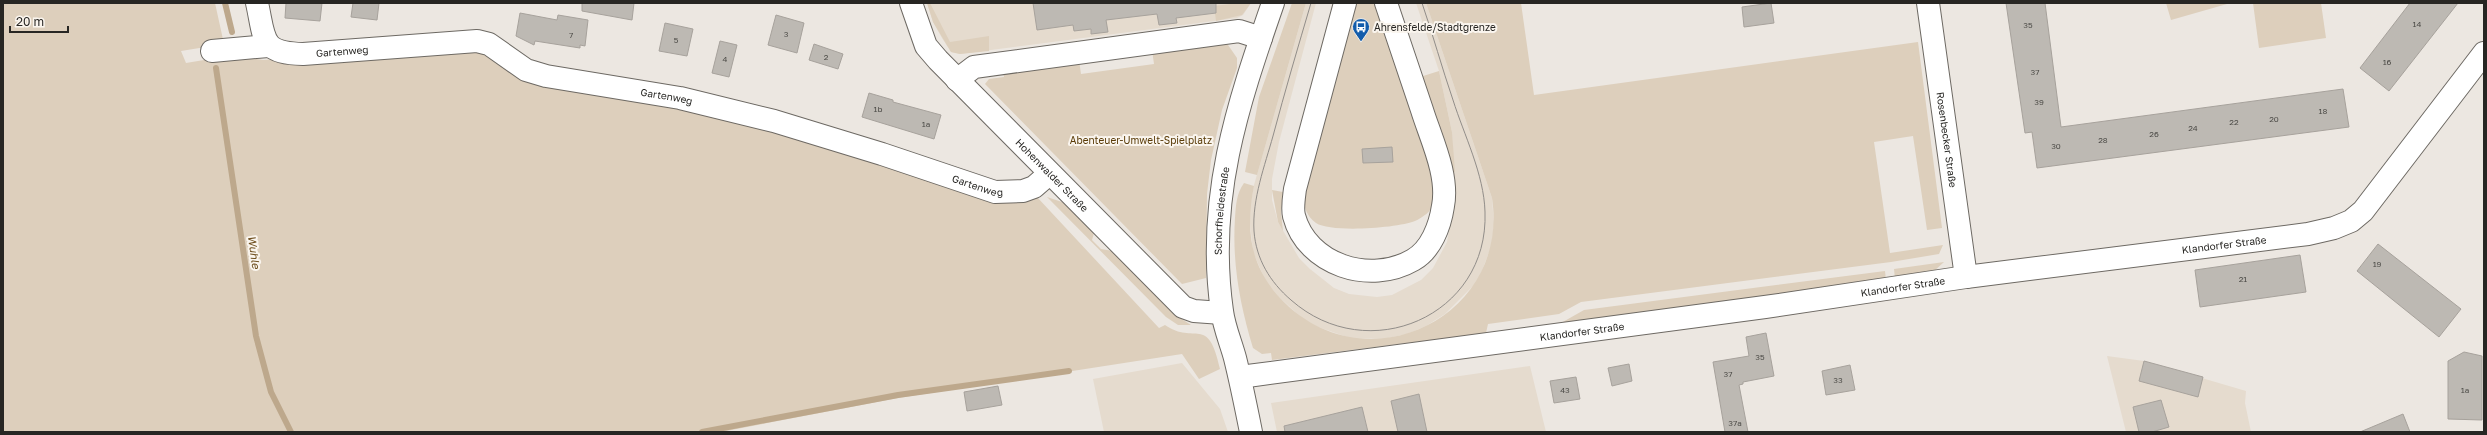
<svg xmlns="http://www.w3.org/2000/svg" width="2487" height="435" font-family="'Golos Text',sans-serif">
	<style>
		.built { fill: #e5dbce }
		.green { fill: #ddcfbc }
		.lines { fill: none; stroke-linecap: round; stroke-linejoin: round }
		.stream { stroke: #bda88c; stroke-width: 6 }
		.building { fill: #bdb9b3; stroke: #a7a29c }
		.minor-casing { stroke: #6d6963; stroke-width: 24 }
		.minor { stroke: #fff; stroke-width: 22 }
		.tram { stroke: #918d89; stroke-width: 1 }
		.labels { text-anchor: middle; stroke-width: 4; stroke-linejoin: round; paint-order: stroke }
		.number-label { font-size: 8px; fill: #4c4b47 }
		.poi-label { font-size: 10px; fill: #272623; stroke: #faf5ee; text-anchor: start }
		.street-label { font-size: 10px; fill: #272623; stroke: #faf5ee }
		.park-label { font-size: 10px; fill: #593b07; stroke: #faf5ee }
		.water-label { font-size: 11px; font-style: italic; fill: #6f5020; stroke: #faf5ee }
	</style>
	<rect width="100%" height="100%" fill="#ece7e1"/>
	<path class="built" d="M 927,3 L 1251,3 L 1243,15 L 1237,18 L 960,54 L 951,52 L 942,38 L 933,22 Z
		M 1306,3 L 1316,3 L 1279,142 L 1272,179 L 1272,200 L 1278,222 L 1299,258 L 1310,269 L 1334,288 L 1349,294 L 1377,297 L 1392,295 L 1421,280 L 1433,268 L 1447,242 L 1454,202 L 1452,132 L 1439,71 L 1416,3 L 1426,3 L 1492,198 L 1494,226 L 1491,247 L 1478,281 L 1445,314 L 1426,326 L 1407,334 L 1383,339 L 1350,338 L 1318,327 L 1303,319 L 1279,297 L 1266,282 L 1253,252 L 1249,213 L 1254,185 Z
		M 2107,356 L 2144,361 L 2246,391 L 2245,403 L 2251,432 L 2126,432 Z
		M 1182,363 L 1220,409 L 1228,432 L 1104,432 L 1093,379 Z
		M 1530,366 L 1546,432 L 1277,432 L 1271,403 Z"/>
	<path class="green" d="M 3,3 L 215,3 L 224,44 L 181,51 L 186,63 L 234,55 L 263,60 L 469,48 L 625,95 L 1037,197 L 1159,328 L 1165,325 C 1195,346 1208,313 1220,369 L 1199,379 L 1182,354 L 898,398 L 721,432 L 3,432 Z
		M 927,3 L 930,3 L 950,42 L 989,36 L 989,51 L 960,54 L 951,52 L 933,22 Z
		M 1238,3 L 1251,3 L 1242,15 L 1216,21 L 1214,6 Z
		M 1292,3 L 1306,3 L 1257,175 L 1245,172 L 1259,97 Z
		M 1356,3 L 1375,3 C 1385,33 1441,182 1434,203 C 1432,211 1422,218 1415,221 C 1398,228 1331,233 1316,223 C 1305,215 1303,204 1304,191 Z
		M 1426,3 L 1521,3 L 1534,95 L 1918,42 L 1942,228 L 1927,230 L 1913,136 L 1874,142 L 1890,253 L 1943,245 L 1939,254 L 1891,262 L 1581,302 L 1559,314 L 1488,324 L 1486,333 L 1272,360 L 1271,353 L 1262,354 L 1253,348 C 1240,305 1232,263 1235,218 C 1236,206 1236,194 1244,183 L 1254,186 C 1245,231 1250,268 1284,302 C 1369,386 1510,316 1492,198 Z
		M 2166,3 L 2227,3 L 2227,4 L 2171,20 Z
		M 2253,3 L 2321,3 L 2326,38 L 2259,48 Z
		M 1226,42 L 1237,58 L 1237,68 L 1222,110 L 1211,160 L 1207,194 L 1206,278 L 1182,284 L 985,84 L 989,79 L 1004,77 L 1003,69 L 1079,60 L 1081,74 L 1154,64 L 1152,50 Z
		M 1439,71 L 1452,132 L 1455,172 L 1452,172 L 1420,77 Z
		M 1272,190 L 1283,192 L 1281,213 L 1283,231 L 1278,222 Z
		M 1047,197 L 1065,203 L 1094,233 L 1092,240 L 1101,249 L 1113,251 L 1174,314 L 1191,325 L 1178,325 L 1166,317 Z
		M 1944,262 L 1933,272 L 1895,279 L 1894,269 Z
		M 1885,271 L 1886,280 L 1561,323 L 1584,310 Z"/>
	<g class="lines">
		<path class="stream" d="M 225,3 L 232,32
			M 216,68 L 256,336 L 271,392 L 291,432
			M 702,432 L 898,395 L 1069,371"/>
	</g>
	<path class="building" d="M 286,3 L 322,3 L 320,21 L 285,18 Z
		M 353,3 L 379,3 L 377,20 L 351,17 Z
		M 582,3 L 634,3 L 632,20 L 582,11 Z
		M 1033,3 L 1216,3 L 1216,13 L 1176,18 L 1177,23 L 1159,25 L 1157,14 L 1106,20 L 1108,32 L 1091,34 L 1091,29 L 1074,31 L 1073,25 L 1037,30 Z
		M 1771,3 L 1774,23 L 1744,27 L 1742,7 Z
		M 2006,3 L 2045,3 L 2061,127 L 2343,89 L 2349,127 L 2037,168 L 2032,132 L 2025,133 Z
		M 2410,3 L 2458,3 L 2389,91 L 2360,68 Z
		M 520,13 L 557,20 L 558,15 L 588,20 L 585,46 L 580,45 L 580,48 L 535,41 L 534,45 L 516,36 Z
		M 776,15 L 804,23 L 797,53 L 768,45 Z
		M 665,23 L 693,29 L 687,56 L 659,51 Z
		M 720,41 L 737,45 L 729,77 L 712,73 Z
		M 814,44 L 843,54 L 838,69 L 809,60 Z
		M 869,93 L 893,100 L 893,102 L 941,115 L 934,139 L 862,117 Z
		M 1392,147 L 1393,162 L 1363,163 L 1362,149 Z
		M 2378,244 L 2461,309 L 2439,337 L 2357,271 Z
		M 2300,255 L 2306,292 L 2200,307 L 2195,270 Z
		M 1766,333 L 1774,376 L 1743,382 L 1743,384 L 1739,385 L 1748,432 L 1725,432 L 1713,362 L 1749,356 L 1746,337 Z
		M 2464,352 L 2482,356 L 2482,420 L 2448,419 L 2448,361 Z
		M 2144,361 L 2203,377 L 2198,397 L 2139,381 Z
		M 1629,364 L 1632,381 L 1612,386 L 1608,368 Z
		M 1850,365 L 1855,390 L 1826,395 L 1822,371 Z
		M 1576,377 L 1580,399 L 1554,403 L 1550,381 Z
		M 998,386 L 1002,405 L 967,411 L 964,392 Z
		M 1419,394 L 1427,432 L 1398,432 L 1391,401 Z
		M 2161,400 L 2169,427 L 2152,432 L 2139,432 L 2133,407 Z
		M 1362,407 L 1368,432 L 1285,432 L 1284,426 Z
		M 2403,414 L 2410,432 L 2360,432 Z"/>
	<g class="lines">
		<defs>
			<g id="minor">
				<path id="s1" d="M 257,3 C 265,39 260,53 303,54 L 477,41 L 489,44 L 526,70 L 546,76 L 680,98 L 774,121 L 882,154 L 995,192 L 1023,191 L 1034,187 L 1049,174"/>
				<path id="s2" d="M 911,3 L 926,46 L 938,60 L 1183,307 L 1194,311 L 1222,313"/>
				<path d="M 1345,3 L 1295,189 C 1294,197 1292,208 1294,216 C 1307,265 1370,285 1413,260 C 1431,250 1440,226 1443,206 C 1449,175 1431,139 1422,110 C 1410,74 1398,39 1386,3"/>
				<path id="s3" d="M 1928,3 L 1966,277"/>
				<path d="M 212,51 L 268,46"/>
				<path d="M 957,80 L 974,67 L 1239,31 L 1261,38"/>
				<path id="s4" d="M 1240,377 L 1765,307 L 1966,277 L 2308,234 L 2334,228 L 2351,221 L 2363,211 L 2484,53"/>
				<path id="s5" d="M 1251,432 C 1246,407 1241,382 1235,358 C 1231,343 1224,327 1222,311 C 1206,199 1237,107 1273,3"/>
			</g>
		</defs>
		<use href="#minor" class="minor-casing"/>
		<use href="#minor" class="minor"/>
		<path class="tram" d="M 1311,3 C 1298,47 1285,91 1273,136 C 1265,165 1252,199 1254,231 C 1256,259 1270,282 1291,300 C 1368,368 1489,316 1485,212 C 1484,174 1464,135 1453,100 C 1442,68 1433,35 1422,3"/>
	</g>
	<defs>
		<symbol id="bus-pin" viewBox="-11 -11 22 30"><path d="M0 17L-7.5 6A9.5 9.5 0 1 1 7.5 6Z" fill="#135cab" stroke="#faf5ee"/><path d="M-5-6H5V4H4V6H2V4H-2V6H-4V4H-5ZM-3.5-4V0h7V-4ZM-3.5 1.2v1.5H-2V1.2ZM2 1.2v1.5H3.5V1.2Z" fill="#fff"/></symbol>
	</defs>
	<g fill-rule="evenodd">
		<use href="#bus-pin" x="1351" y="17" width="20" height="27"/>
	</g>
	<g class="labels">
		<g class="number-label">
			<text x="2417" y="27">14</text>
			<text x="2028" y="28">35</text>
			<text x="786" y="37">3</text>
			<text x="571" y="38">7</text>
			<text x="676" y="43">5</text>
			<text x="826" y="60">2</text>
			<text x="725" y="62">4</text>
			<text x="2387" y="65">16</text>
			<text x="2035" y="75">37</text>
			<text x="2039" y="105">39</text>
			<text x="878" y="112">1b</text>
			<text x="2323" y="114">18</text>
			<text x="2274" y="122">20</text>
			<text x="2234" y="125">22</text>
			<text x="926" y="127">1a</text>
			<text x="2193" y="131">24</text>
			<text x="2154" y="137">26</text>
			<text x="2103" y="143">28</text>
			<text x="2056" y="149">30</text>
			<text x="2377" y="267">19</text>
			<text x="2243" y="282">21</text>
			<text x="1760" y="360">35</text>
			<text x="1728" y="377">37</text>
			<text x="1838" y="383">33</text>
			<text x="1565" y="393">43</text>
			<text x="2465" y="393">1a</text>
			<text x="1735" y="426">37a</text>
		</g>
		<g class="poi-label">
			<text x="1374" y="31">Ahrensfelde/Stadtgrenze</text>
		</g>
		<g class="street-label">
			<text dy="4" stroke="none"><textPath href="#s1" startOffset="119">Gartenweg</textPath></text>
			<text dy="4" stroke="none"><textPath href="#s1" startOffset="455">Gartenweg</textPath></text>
			<text dy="4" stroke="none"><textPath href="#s3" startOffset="138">Rosenbecker Straße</textPath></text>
			<text dy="4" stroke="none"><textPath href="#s2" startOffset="226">Hohenwalder Straße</textPath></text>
			<text dy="4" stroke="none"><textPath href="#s1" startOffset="779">Gartenweg</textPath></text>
			<text dy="4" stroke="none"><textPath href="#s5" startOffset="225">Schorfheidestraße</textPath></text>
			<text dy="4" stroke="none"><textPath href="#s4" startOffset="993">Klandorfer Straße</textPath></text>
			<text dy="4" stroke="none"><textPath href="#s4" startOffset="669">Klandorfer Straße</textPath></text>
			<text dy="4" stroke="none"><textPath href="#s4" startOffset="345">Klandorfer Straße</textPath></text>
		</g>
		<g class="park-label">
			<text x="1141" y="144">Abenteuer-Umwelt-Spielplatz</text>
		</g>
		<g class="water-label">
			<text transform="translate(254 252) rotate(82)" y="4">Wuhle</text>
		</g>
	</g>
	<rect width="2487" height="435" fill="none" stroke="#272623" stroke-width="8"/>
	<path d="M10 26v6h58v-6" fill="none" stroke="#272623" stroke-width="2"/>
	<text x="16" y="26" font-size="12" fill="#272623" stroke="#faf5ee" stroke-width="3" paint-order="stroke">20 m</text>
</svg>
